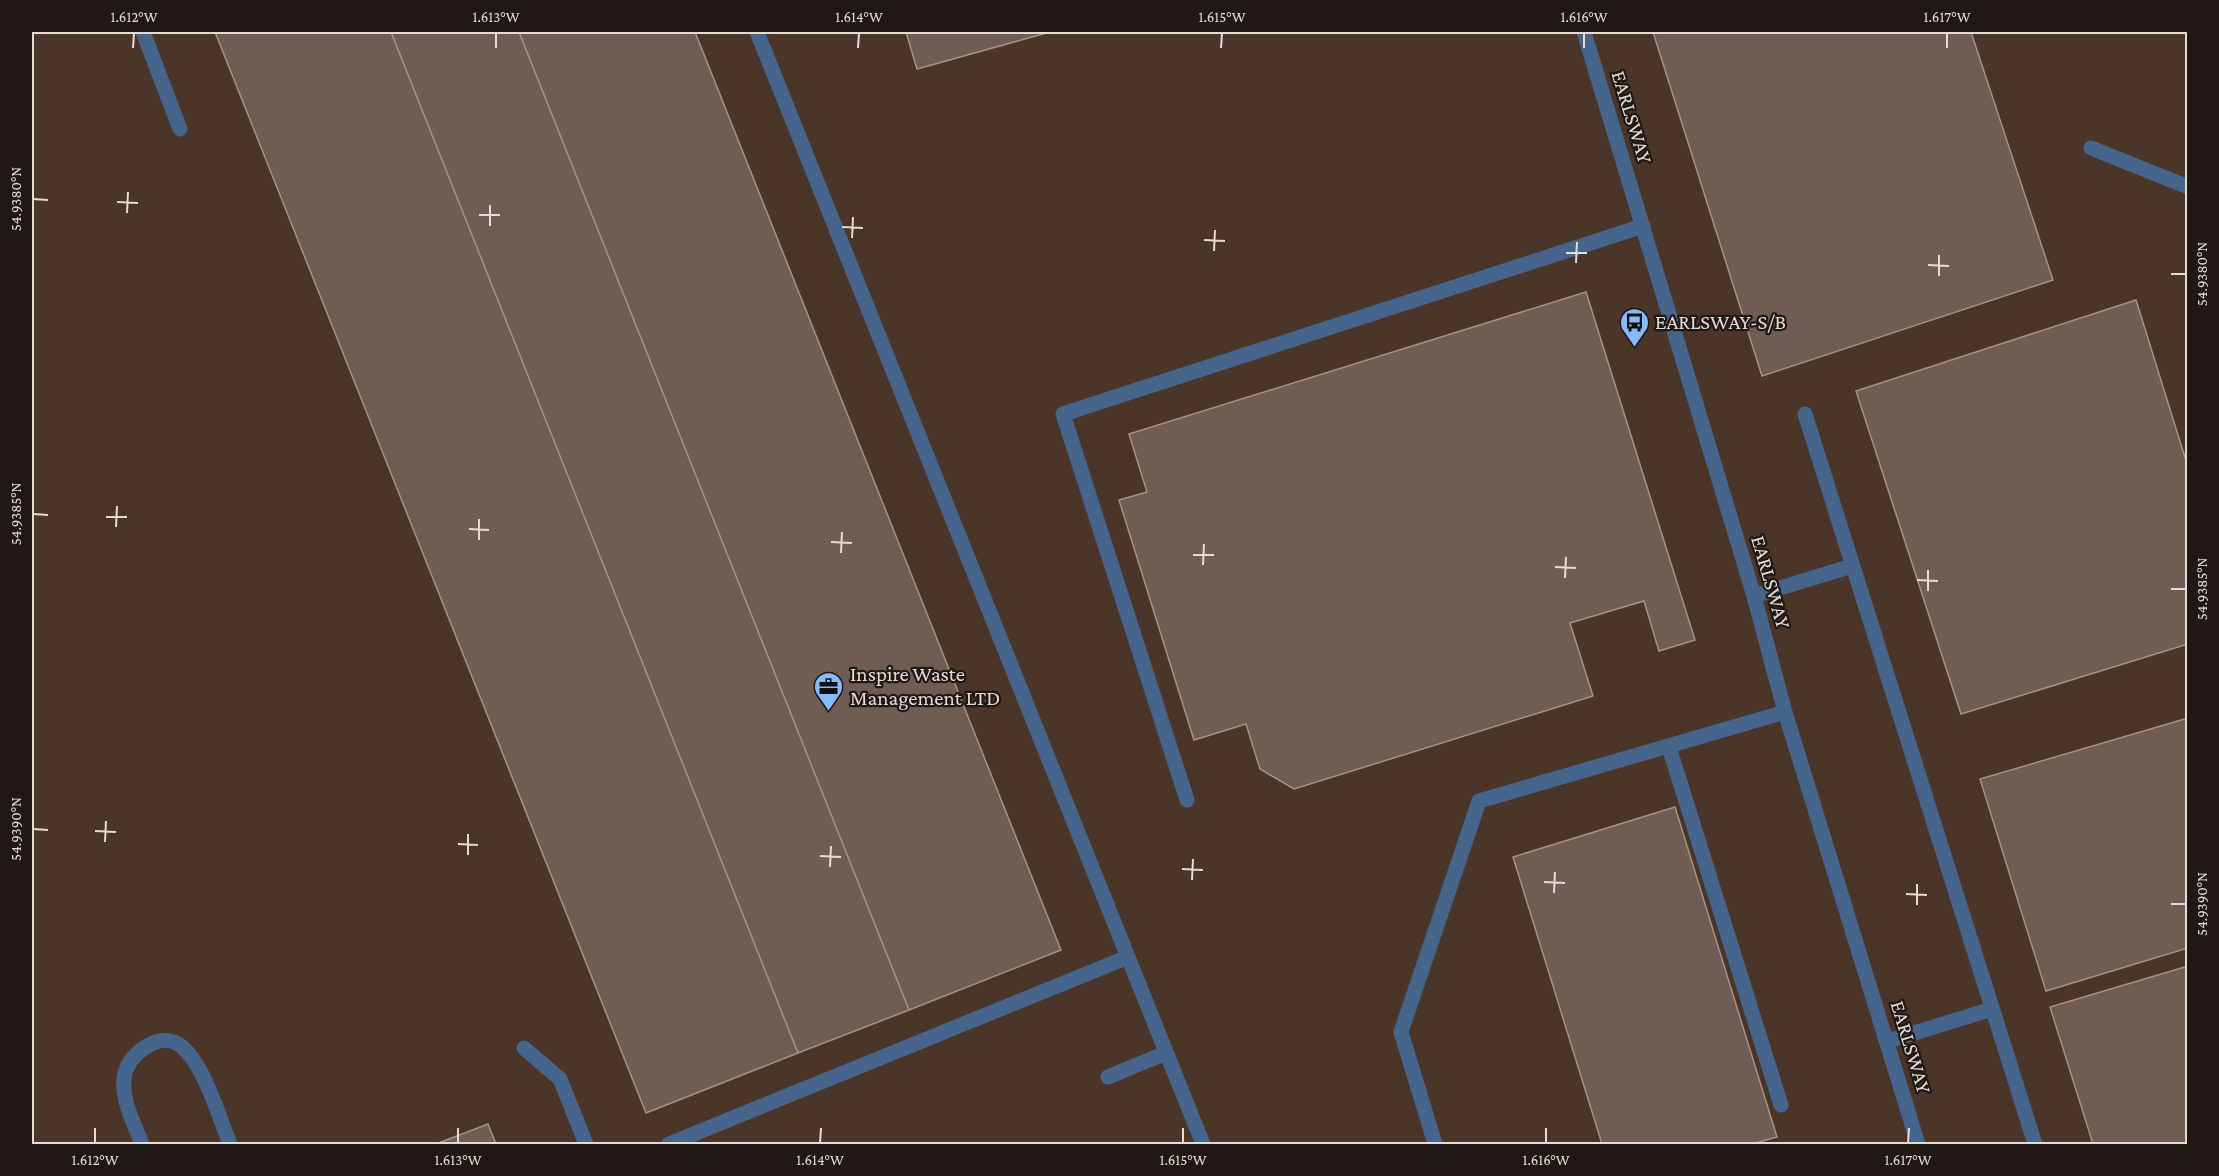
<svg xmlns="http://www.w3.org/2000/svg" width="2219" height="1176" font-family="'Crimson Pro',serif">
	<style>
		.built { fill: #4b3528 }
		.building { fill: #6f5d53; stroke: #a59287; stroke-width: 1.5 }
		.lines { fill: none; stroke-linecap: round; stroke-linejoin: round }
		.minor { stroke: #45658c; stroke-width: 15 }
		.ticks { fill: none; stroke: #e5dbd5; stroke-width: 2 }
		.labels { text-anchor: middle; stroke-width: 4.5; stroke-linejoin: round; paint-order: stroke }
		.street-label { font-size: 21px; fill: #e5dbd5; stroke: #1f1814 }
		.poi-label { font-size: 21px; fill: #e5dbd5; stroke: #1f1814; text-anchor: start }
		.neatline { fill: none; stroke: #e5dbd5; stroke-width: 2 }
		.ticks-label { font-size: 15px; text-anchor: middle; fill: #e5dbd5 }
	</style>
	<rect width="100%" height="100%" fill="#3e2e25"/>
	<path class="built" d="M 32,32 L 2187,32 L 2187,1144 L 32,1144 Z"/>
	<path class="building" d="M 215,32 L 391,32 L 798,1053 L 646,1113 Z
		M 391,32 L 519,32 L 909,1010 L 798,1053 Z
		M 519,32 L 695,32 L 1061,950 L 909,1010 Z
		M 906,32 L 1050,32 L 917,69 Z
		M 1653,32 L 1971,32 L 2053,280 L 1762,376 Z
		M 1586,292 L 1695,640 L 1659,651 L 1644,601 L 1570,623 L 1593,696 L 1294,789 L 1260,769 L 1246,724 L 1194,740 L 1119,500 L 1147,492 L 1129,434 Z
		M 2136,300 L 2188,467 L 2188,644 L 1961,714 L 1856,391 Z
		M 2188,718 L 2188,948 L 2046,991 L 1980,779 Z
		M 1675,807 L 1777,1137 L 1752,1144 L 1602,1144 L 1513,857 Z
		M 2188,966 L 2188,1144 L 2093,1144 L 2050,1007 Z
		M 488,1124 L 496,1144 L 436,1144 Z"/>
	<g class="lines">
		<path class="minor" d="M 143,32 L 180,129
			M 757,32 L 1203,1144
			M 1584,32 L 1754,596 L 1785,712 L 1918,1144
			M 2091,148 L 2188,187
			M 1805,414 L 2035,1144
			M 1754,596 L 1852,566
			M 1669,747 L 1781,1105
			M 1187,800 L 1063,414 L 1643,226
			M 1888,1041 L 1992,1009
			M 524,1048 L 560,1079 L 586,1144
			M 1108,1077 L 1166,1053
			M 142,1144 C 128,1109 105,1068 151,1044 C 161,1039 172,1039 181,1046 C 204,1064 219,1117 230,1144
			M 669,1144 L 1128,957
			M 1435,1144 L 1401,1032 L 1479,801 L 1785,712"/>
	</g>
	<path class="ticks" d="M 133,48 L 134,33M 496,48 L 496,33M 858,48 L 859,33M 1221,48 L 1222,33M 1584,48 L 1584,33M 1947,48 L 1947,33M 33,199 L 48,200M 117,202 L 138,203M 127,213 L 128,192M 479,215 L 500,215M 490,226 L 490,205M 842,227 L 863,228M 852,238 L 853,217M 1204,240 L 1225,241M 1214,251 L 1215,230M 1566,253 L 1587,253M 1576,263 L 1577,242M 1928,265 L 1949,266M 2171,274 L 2186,274M 1939,276 L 1939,255M 33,514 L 48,515M 106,517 L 127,517M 116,527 L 117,506M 469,529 L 489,530M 479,540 L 479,519M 831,542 L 852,543M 841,553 L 842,532M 1193,555 L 1214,555M 1203,565 L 1204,544M 1555,567 L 1576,568M 1565,578 L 1566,557M 1917,580 L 1938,581M 2171,589 L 2186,589M 1928,591 L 1928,570M 33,829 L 48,830M 95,831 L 116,832M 105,842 L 106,821M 458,844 L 478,845M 468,855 L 468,834M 820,856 L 841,857M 830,867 L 831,846M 1182,869 L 1203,870M 1192,880 L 1193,859M 1544,882 L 1565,883M 1554,893 L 1555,872M 1906,894 L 1927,895M 2171,904 L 2186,904M 1917,905 L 1917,884M 95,1143 L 95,1128M 458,1143 L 458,1128M 820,1143 L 821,1128M 1183,1143 L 1183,1128M 1546,1143 L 1546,1128M 1908,1143 L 1909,1128"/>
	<defs>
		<symbol id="bus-pin" viewBox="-11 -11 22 30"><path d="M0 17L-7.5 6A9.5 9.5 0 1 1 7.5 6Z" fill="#86bbfb" stroke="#1f1814"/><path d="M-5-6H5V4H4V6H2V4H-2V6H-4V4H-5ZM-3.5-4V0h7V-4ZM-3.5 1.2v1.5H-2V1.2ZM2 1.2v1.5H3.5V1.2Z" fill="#111"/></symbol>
		<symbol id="office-pin" viewBox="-11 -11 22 30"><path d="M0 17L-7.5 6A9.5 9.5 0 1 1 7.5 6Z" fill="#86bbfb" stroke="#1f1814"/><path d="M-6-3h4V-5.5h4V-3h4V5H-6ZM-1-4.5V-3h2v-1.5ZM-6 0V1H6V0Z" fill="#111"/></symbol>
	</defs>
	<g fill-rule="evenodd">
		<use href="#bus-pin" x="1618" y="306" width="33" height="45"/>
		<use href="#office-pin" x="812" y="670" width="33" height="45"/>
	</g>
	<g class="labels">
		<g class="street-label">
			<text transform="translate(1632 117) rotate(73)" y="7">EARLSWAY</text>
			<text transform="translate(1771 582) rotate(74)" y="7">EARLSWAY</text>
			<text transform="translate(1911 1047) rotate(73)" y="7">EARLSWAY</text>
		</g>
		<g class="poi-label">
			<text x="1655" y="329">EARLSWAY-S/B</text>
			<text x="850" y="681">Inspire Waste<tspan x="850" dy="24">Management LTD</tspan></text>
		</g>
	</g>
	<rect width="2219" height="1176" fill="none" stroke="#1f1814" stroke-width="66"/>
	<rect x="33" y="33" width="2153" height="1110" class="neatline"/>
	<g class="ticks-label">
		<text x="134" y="22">1.612°W</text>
		<text x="496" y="22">1.613°W</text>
		<text x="859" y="22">1.614°W</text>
		<text x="1222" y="22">1.615°W</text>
		<text x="1584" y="22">1.616°W</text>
		<text x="1947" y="22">1.617°W</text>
		<text transform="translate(16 199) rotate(-90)" y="5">54.9380°N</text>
		<text transform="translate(2202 274) rotate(-90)" y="5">54.9380°N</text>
		<text transform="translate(16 514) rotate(-90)" y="5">54.9385°N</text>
		<text transform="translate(2202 589) rotate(-90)" y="5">54.9385°N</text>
		<text transform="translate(16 829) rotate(-90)" y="5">54.9390°N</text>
		<text transform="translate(2202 904) rotate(-90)" y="5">54.9390°N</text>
		<text x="95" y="1165">1.612°W</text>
		<text x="458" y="1165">1.613°W</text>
		<text x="820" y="1165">1.614°W</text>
		<text x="1183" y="1165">1.615°W</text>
		<text x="1546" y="1165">1.616°W</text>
		<text x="1908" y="1165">1.617°W</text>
	</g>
</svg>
